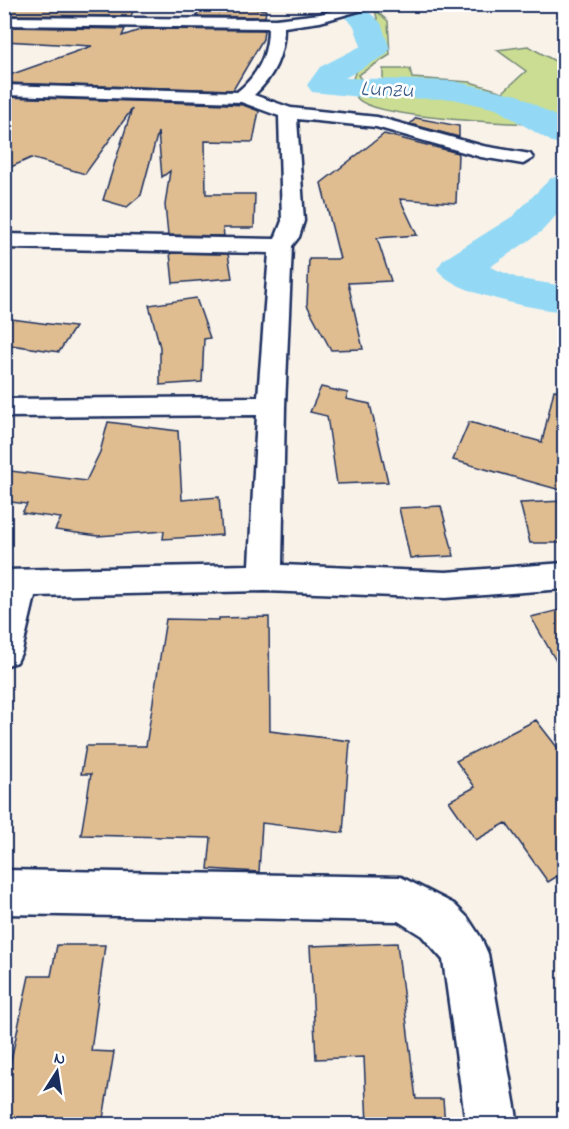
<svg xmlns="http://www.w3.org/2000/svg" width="569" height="1129" font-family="'Indie Flower',sans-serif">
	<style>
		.green { fill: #cbdd92; stroke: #738678; stroke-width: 1.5 }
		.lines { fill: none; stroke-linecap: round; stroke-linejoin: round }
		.river { fill: #93d9f5; fill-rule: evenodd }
		.building { fill: #dfbd91; stroke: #1b2f5e; stroke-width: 1.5 }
		.street-casing { stroke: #1b2f5e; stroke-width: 5 }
		.street { fill: #fff; fill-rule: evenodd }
		.labels { text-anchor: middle; stroke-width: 5; stroke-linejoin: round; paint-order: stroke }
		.far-water-label { font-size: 22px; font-style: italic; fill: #395a84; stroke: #fff }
	</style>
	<rect width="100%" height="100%" fill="#f9f2e9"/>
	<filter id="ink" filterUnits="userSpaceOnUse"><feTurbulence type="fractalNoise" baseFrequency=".0167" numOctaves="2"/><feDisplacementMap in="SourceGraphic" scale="12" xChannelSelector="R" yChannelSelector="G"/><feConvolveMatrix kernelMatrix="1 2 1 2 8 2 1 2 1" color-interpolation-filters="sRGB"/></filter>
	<g filter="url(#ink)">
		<path class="green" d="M 375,10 L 388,21 L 390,55 L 358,75 L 362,81 L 383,80 L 383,69 L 410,69 L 412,78 L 470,82 L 503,92 L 526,71 L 497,50 L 528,46 L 564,66 L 564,136 L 548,125 C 515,123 377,119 358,99 C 353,93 351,80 355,73 C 359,65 373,59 379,53 L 380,30 Z"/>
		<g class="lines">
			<path class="river" d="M 330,4 L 360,4 L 381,23 L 390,49 L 386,55 L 345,78 L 453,81 L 518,95 L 564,121 L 564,145 L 552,142 L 496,109 L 453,99 L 370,98 L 312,92 L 307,85 L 320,67 L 361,46 L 354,26 Z
				M 564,175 L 564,207 L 541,232 L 490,267 L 520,279 L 564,286 L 564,312 C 533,308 455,295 437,269 L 443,260 L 513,216 L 551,178 Z"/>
		</g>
		<path class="building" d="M 4,4 L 136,4 L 131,16 L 4,15 Z
			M 229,7 L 266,10 L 265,17 L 196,16 L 201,10 L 225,12 Z
			M 4,27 L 125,29 L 122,36 L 143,29 L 264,30 L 263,39 L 233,90 L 4,83 L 4,77 L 92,46 L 4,41 Z
			M 4,97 L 226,104 L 243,105 L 259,111 L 253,142 L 205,141 L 206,194 L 255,194 L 254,228 L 223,228 L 224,236 L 168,235 L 165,205 L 170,171 L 162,177 L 158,132 L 141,195 L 127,207 L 103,200 L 132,109 L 85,174 L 31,158 L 4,170 Z
			M 416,118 L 459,126 L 459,137 L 410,124 Z
			M 384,134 L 458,153 L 456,203 L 400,199 L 417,235 L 377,238 L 391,281 L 348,283 L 363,349 L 331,350 L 307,305 L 309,259 L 340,259 L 321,183 Z
			M 170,253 L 228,254 L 232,278 L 173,283 Z
			M 196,298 L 210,338 L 204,339 L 202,382 L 160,385 L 160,347 L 149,305 Z
			M 4,318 L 49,324 L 75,327 L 59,352 L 4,344 Z
			M 321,387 L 348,393 L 346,399 L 370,404 L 388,482 L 337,484 L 327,416 L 310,412 Z
			M 554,390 L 564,391 L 564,491 L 453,460 L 469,422 L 542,442 Z
			M 108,422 L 178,431 L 182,500 L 219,497 L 222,535 L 163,539 L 164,531 L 98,536 L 55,530 L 61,518 L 22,513 L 27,504 L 4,501 L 4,483 L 11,471 L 86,481 L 100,452 Z
			M 564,501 L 564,543 L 530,543 L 520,503 Z
			M 441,506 L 454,556 L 410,558 L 399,508 Z
			M 564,609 L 564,675 L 531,617 Z
			M 269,617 L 270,731 L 350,741 L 343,833 L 262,823 L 259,872 L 208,869 L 211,838 L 81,835 L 91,774 L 81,774 L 86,746 L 146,746 L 166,619 L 219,620 L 219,618 Z
			M 536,720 L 564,756 L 564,872 L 548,882 L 506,823 L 476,840 L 449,801 L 475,787 L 456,761 Z
			M 397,943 L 416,1099 L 443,1099 L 445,1125 L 367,1125 L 364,1057 L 316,1059 L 310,946 Z
			M 57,945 L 105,945 L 91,1051 L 114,1052 L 102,1125 L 4,1121 L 4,1093 L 29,976 L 51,976 Z"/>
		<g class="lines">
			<defs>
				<path id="street" d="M 357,4 L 383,4 L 320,22 L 284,27 C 284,54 274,77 254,95 L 291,108 L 377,117 L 483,146 L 530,154 L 533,158 L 523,164 L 481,157 L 376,127 L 297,119 L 304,221 L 299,237 L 292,246 L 285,406 L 282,565 L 446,572 L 564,563 L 564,589 L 446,598 L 265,591 L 35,596 L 22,651 L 17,662 L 4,666 L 4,570 L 249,565 L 257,415 L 4,417 L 4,399 L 258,397 L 269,253 L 4,248 L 4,234 L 275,239 L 282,221 L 279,116 L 241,102 L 4,95 L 4,85 L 237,92 C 258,75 268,55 268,28 L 4,25 L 4,17 L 276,19 L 320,14 Z
					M 4,870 L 401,877 L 454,904 L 468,918 L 481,938 L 488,954 L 518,1124 L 466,1124 L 443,960 L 422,936 L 398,921 L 4,914 Z"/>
			</defs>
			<use href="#street" class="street-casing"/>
			<use href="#street" class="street"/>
		</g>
	</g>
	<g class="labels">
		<g class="far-water-label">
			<text transform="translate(387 88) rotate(2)" y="8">Lunzu</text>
		</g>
	</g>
	<rect width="569" height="1129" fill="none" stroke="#fff" stroke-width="24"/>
	<rect x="12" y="12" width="545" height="1105" fill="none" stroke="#1b2f5e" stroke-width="2" filter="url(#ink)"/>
	<g transform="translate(57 1072) rotate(12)" stroke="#ffffff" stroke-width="4.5" paint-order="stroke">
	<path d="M0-4.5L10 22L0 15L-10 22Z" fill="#1b2f5e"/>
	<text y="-9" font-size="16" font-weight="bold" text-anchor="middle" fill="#1b2f5e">N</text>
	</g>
</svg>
